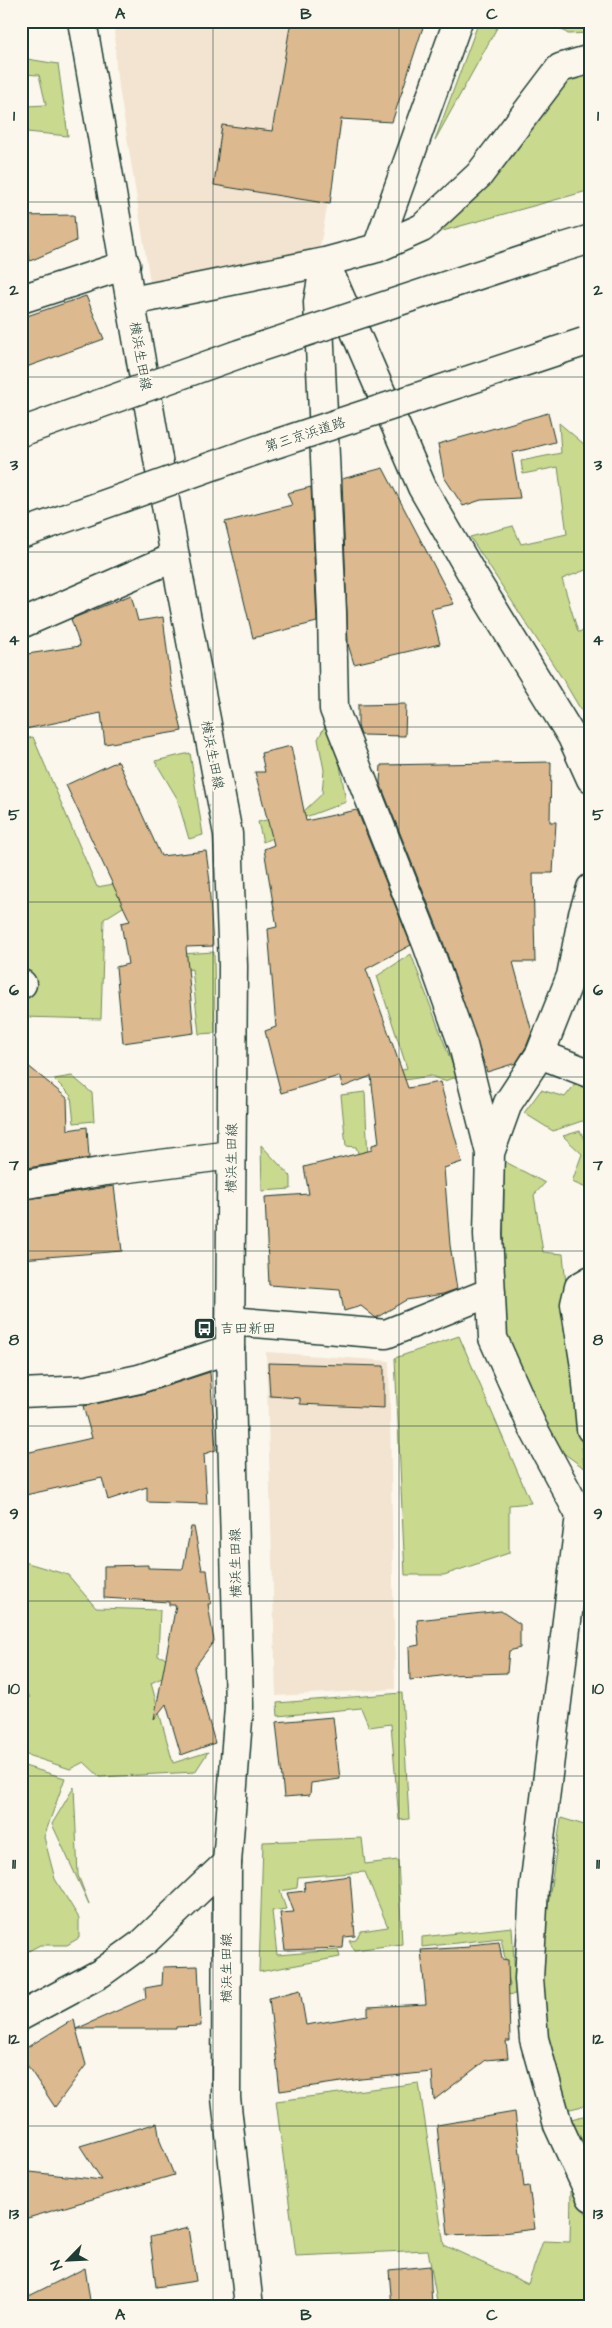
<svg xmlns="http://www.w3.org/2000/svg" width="612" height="2328" font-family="'Architects Daughter','Klee One',sans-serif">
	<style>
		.built { fill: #f2e4d0 }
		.green { fill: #c9d98d; stroke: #748b60 }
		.building { fill: #dcb98e; stroke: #1f3d34 }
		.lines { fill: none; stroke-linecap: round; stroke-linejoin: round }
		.minor-casing { stroke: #1f3d34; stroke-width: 31 }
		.major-casing { stroke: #1f3d34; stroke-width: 31 }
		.highway-casing { stroke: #1f3d34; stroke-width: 31 }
		.minor { stroke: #fbf7ec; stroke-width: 28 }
		.major { stroke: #fbf7ec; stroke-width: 28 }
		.highway { stroke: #fbf7ec; stroke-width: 28 }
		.highway-bridge-casing { stroke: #1f3d34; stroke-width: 31; stroke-linecap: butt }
		.highway-bridge { stroke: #fbf7ec; stroke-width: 28 }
		.grid { fill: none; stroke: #1f3d34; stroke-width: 1; stroke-opacity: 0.55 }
		.labels { text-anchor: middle; stroke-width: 4; stroke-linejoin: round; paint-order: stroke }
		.street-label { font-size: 14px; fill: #1f3d34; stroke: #fbf7ec }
		.poi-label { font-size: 14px; fill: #1f3d34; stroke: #fbf7ec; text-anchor: start }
		.neatline { fill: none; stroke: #1f3d34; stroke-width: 2 }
		.grid-label { font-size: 16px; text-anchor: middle; font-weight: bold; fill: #1f3d34 }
	</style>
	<rect width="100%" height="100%" fill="#fbf7ec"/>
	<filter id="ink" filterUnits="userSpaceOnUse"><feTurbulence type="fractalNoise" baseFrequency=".02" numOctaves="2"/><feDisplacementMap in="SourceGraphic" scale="10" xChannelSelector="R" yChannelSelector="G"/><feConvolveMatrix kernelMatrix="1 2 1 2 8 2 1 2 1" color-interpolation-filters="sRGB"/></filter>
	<g filter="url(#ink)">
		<path class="built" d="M 114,21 L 360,21 L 318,258 L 151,288 L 116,68 Z
			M 266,1352 L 389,1361 L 395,1689 L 276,1696 Z"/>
		<path class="green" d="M 479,21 L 507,21 L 498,26 L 435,140 Z
			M 549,21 L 591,21 L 591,33 L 568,34 Z
			M 21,58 L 58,64 L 68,136 L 27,132 L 27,106 L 46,105 L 39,75 L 21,74 Z
			M 591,69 L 591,190 L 439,232 L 487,184 L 567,76 Z
			M 559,423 L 591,450 L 591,568 L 562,579 L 578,632 L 591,630 L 591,727 L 562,678 L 470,537 L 513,526 L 521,544 L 567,534 L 558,467 L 523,474 L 521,461 L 561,453 Z
			M 326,724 L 337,746 L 346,802 L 303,818 L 297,828 L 263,842 L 258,822 L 304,811 L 322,794 L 324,770 L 318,739 Z
			M 33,737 L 97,887 L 125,882 L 131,902 L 104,919 L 101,1019 L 21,1017 L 21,740 Z
			M 190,753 L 203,835 L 189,839 L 177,798 L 155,761 Z
			M 214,952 L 215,1033 L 199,1034 L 192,969 L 179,971 L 181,954 Z
			M 411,954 L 457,1077 L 444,1081 L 431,1076 L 370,1085 L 407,1068 L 377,976 Z
			M 72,1076 L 92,1093 L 94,1121 L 74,1123 L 71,1096 L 54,1079 Z
			M 576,1083 L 591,1091 L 591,1125 L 582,1121 L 553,1131 L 524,1113 L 541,1090 L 565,1097 Z
			M 365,1092 L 369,1184 L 356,1147 L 346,1146 L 341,1095 Z
			M 580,1131 L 591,1151 L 591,1190 L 572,1182 L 582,1154 L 563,1136 Z
			M 261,1145 L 291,1177 L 291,1189 L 262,1191 Z
			M 504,1161 L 545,1183 L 534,1195 L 543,1252 L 563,1254 L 584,1468 L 551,1444 L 503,1333 Z
			M 459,1336 L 531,1503 L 509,1505 L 509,1553 L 444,1575 L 405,1575 L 395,1358 Z
			M 21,1561 L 68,1575 L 96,1608 L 160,1610 L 158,1656 L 192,1664 L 151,1683 L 173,1763 L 208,1752 L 195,1772 L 100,1777 L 84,1762 L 70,1769 L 21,1753 L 21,1704 L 30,1697 L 21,1685 Z
			M 402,1693 L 409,1819 L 399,1820 L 391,1724 L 369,1727 L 361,1708 L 278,1716 L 277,1703 Z
			M 21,1765 L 65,1778 L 44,1837 L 55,1879 L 79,1918 L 79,1938 L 67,1945 L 40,1945 L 21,1955 Z
			M 74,1787 L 78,1875 L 89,1904 L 52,1824 Z
			M 561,1818 L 591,1827 L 591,2104 L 562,2111 L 544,2036 L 538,1973 Z
			M 362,1838 L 365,1864 L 398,1860 L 402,1944 L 354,1950 L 349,1941 L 356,1940 L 361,1931 L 388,1927 L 365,1872 L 298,1877 L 297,1888 L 280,1891 L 286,1909 L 272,1911 L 277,1955 L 338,1950 L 340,1957 L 259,1972 L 263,1842 Z
			M 512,1927 L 516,1994 L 473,1998 L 468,1991 L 510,1985 L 501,1938 L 422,1947 L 422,1937 Z
			M 419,2083 L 444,2245 L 528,2284 L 543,2241 L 570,2242 L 571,2190 L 591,2221 L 591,2307 L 438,2307 L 428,2250 L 296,2256 L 276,2101 Z
			M 591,2114 L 591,2172 L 567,2120 Z"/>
		<path class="building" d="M 291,21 L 425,21 L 392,122 L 341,119 L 330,204 L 214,185 L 222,125 L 272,131 Z
			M 74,215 L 76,241 L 30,261 L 24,239 L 22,216 Z
			M 86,296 L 104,339 L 21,369 L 21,318 Z
			M 548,413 L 555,442 L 512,453 L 520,498 L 481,500 L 463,506 L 444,477 L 438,444 Z
			M 383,468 L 454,604 L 431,609 L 440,644 L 354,664 L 348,644 L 342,479 Z
			M 311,487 L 317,622 L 253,638 L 225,522 L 292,505 L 287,493 Z
			M 131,595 L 138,621 L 163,617 L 171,682 L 182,731 L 105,744 L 101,713 L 21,730 L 21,655 L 80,646 L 71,619 Z
			M 406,704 L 405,736 L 361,735 L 358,726 L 358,705 Z
			M 291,746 L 306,821 L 357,810 L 411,945 L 366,969 L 408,1088 L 440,1082 L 462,1162 L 444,1168 L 450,1245 L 457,1289 L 443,1294 L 406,1300 L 376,1318 L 361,1306 L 344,1311 L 340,1290 L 269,1285 L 265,1197 L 309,1194 L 304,1167 L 372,1150 L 372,1145 L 379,1143 L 371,1076 L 343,1087 L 339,1076 L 281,1093 L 265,1031 L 276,1027 L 268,929 L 277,927 L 264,849 L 274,845 L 255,772 L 265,772 L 261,753 Z
			M 118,761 L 161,856 L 206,851 L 210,882 L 209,882 L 213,946 L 186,947 L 194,1033 L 123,1043 L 116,967 L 128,964 L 121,923 L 130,921 L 66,785 Z
			M 551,762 L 550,822 L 556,822 L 553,873 L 533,873 L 535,962 L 513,962 L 532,1032 L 526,1047 L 516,1063 L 487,1072 L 442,939 L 380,783 L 381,765 Z
			M 21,1060 L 67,1098 L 68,1130 L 87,1127 L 89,1158 L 21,1169 Z
			M 114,1186 L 122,1251 L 21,1259 L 21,1200 Z
			M 268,1363 L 384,1366 L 384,1408 L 300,1404 L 300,1398 L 270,1396 Z
			M 210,1372 L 216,1450 L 204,1454 L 207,1504 L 147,1502 L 147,1487 L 108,1500 L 102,1478 L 21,1496 L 21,1454 L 92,1438 L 83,1406 L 142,1394 Z
			M 191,1527 L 194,1527 L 202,1570 L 207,1570 L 211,1604 L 208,1604 L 214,1641 L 194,1668 L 215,1743 L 181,1755 L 166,1704 L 154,1719 L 176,1605 L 169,1605 L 169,1602 L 104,1598 L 104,1566 L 148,1565 L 148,1568 L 183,1569 Z
			M 501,1611 L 520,1624 L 520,1648 L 509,1651 L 507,1673 L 448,1675 L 410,1680 L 409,1647 L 419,1645 L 417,1620 Z
			M 333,1717 L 340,1779 L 311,1783 L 310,1795 L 284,1797 L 276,1722 Z
			M 350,1876 L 355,1936 L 344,1937 L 343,1948 L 285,1950 L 280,1913 L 294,1912 L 287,1893 L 305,1891 L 304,1882 Z
			M 499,1942 L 502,1959 L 508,1960 L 510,2041 L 506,2041 L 508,2058 L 486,2060 L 434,2100 L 432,2072 L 361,2079 L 280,2091 L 269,1998 L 300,1990 L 306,2025 L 368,2015 L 368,2007 L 426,2004 L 421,1950 L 470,1947 L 469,1945 Z
			M 198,1966 L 201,2026 L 176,2027 L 176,2029 L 76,2029 L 86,2065 L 55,2107 L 21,2056 L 21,2051 L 74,2019 L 76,2029 L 146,1998 L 145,1988 L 162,1985 L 163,1967 Z
			M 515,2112 L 524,2187 L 529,2186 L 535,2229 L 502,2233 L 448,2235 L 437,2125 Z
			M 157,2123 L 160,2141 L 174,2175 L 21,2220 L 21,2171 L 102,2180 L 80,2146 Z
			M 188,2228 L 196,2281 L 156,2287 L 150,2237 Z
			M 430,2266 L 432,2307 L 392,2307 L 389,2270 Z
			M 85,2268 L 91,2307 L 21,2307 L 21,2300 Z"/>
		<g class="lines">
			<defs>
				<path id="minor" d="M 377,248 L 458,21
					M 325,262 L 318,302 L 332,612 L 334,709 L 427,944 L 463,1045 L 490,1153
					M 325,262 L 422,487 L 472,574 L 572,737 L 591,779
					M 21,299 L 126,265
					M 132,301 L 325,262 L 377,248 L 422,228 L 479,175 L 560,68 L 591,59
					M 21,624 L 175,557
					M 591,888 L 583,914 L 571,976 L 540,1054 L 508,1103 L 490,1153 L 488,1234 L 493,1338 L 532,1426 L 580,1515 L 534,1888 L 529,1979 L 534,2039 L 558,2125 L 591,2197
					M 21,984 L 22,984
					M 540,1054 L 591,1074
					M 21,1185 L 106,1171 L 231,1155
					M 591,1280 L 579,1287 L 575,1304 L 586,1373 L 591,1429
					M 230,1321 L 386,1334 L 491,1292
					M 21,1393 L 87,1390 L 139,1379 L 230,1349
					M 21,2016 L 101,1973 L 144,1942 L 227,1863"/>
				<path id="major" d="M 82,21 L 175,557 L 228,834 L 233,966 L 230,1349 L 239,1707 L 227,1863 L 226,2098 L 249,2307"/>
				<path id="highway" d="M 551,251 L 591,239"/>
			</defs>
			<use href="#minor" class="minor-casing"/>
			<use href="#major" class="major-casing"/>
			<use href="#highway" class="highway-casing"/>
			<use href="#minor" class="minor"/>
			<use href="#major" class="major"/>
			<use href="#highway" class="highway"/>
			<defs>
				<path id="highway-bridge" d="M 21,432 L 239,354 L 551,251
					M 21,534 L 263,448 L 584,342"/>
			</defs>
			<use href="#highway-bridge" class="highway-bridge-casing"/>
			<use href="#highway-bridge" class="highway-bridge"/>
		</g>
	</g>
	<path class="grid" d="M 213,21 L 213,2307M 399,21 L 399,2307M 21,202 L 591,202M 21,377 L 591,377M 21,552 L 591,552M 21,727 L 591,727M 21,902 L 591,902M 21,1077 L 591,1077M 21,1251 L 591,1251M 21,1426 L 591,1426M 21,1601 L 591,1601M 21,1776 L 591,1776M 21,1951 L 591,1951M 21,2126 L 591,2126"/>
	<defs>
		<symbol id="bus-square" viewBox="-11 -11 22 22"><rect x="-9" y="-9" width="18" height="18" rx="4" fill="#1f3d34" stroke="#fbf7ec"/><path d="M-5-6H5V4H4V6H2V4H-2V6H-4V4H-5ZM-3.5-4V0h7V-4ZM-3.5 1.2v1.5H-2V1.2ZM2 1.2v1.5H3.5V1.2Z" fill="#fff"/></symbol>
	</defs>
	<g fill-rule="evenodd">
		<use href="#bus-square" x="192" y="1316" width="25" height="25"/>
	</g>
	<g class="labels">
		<g class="street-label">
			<text transform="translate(141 356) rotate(80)" y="5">横浜生田線</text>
			<text transform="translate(305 434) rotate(-18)" y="5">第三京浜道路</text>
			<text transform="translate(213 755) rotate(79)" y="5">横浜生田線</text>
			<text transform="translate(231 1158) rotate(-89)" y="5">横浜生田線</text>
			<text transform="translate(235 1563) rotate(-91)" y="5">横浜生田線</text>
			<text transform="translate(226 1968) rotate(-90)" y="5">横浜生田線</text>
		</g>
		<g class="poi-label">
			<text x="220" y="1333">吉田新田</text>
		</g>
	</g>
	<rect width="612" height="2328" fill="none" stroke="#fbf7ec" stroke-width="55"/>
	<g transform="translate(68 2260) rotate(246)" stroke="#fbf7ec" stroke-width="4" paint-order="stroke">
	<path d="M0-4L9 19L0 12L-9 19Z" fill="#1f3d34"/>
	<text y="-8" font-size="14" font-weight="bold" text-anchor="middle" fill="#1f3d34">N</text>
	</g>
	<rect x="28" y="28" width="556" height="2272" class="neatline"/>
	<g class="grid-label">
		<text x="120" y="19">A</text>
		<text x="306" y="19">B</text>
		<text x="492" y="19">C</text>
		<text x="14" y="121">1</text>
		<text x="598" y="121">1</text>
		<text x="14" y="295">2</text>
		<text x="598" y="295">2</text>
		<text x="14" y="470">3</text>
		<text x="598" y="470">3</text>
		<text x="14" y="645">4</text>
		<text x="598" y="645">4</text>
		<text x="14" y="820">5</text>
		<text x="598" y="820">5</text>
		<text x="14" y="995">6</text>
		<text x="598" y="995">6</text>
		<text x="14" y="1170">7</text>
		<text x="598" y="1170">7</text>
		<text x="14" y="1345">8</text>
		<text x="598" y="1345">8</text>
		<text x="14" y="1519">9</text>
		<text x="598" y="1519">9</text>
		<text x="14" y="1694">10</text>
		<text x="598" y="1694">10</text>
		<text x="14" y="1869">11</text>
		<text x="598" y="1869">11</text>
		<text x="14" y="2044">12</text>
		<text x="598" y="2044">12</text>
		<text x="14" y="2219">13</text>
		<text x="598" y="2219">13</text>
		<text x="120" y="2320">A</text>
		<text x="306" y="2320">B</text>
		<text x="492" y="2320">C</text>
	</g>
</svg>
